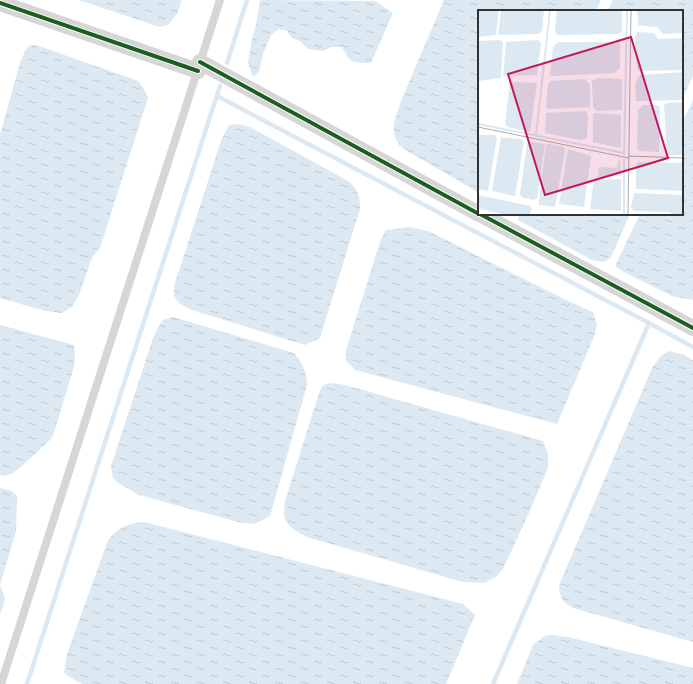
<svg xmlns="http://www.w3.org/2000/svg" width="693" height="684" font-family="Signika,sans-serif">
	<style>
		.water { fill: url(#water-ripples) }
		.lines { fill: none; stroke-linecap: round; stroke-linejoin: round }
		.stream { stroke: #dde9f2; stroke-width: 4.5 }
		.service { stroke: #d6d6d6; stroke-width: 8 }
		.minor { stroke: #d6d6d6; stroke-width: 16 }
		.cycleway-casing { stroke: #fff; stroke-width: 6 }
		.cycleway { stroke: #1b5e20; stroke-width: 4 }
		.inset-river { fill: none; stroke: #dde9f2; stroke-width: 2 }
		.inset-road { fill: none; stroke: #adadad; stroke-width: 1 }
		.view { fill: #c2185b; fill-opacity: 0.15; stroke: #c2185b; stroke-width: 2 }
		.inset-edge { fill: none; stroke: #323232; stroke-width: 2 }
	</style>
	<defs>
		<pattern id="water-ripples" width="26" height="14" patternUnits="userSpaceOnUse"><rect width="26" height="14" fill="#dde9f2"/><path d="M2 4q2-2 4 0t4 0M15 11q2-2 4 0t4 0" fill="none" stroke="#bec8d0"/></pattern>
	</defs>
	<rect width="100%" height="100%" fill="#fff"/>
	<path class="water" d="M 79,0 L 182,0 L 177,14 L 169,24 L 160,27 Z
		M 260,0 L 375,1 L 393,13 L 371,63 C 353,63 351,64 342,47 L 331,47 L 323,51 L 308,49 L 300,41 L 292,38 L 287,31 L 279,29 L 271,35 L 263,54 L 259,72 L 253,77 L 248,63 L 252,39 L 256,25 Z
		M 444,0 L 601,0 L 596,11 L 479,11 L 479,193 L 404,149 C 387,136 395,119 401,101 Z
		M 613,0 L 693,0 L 693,76 L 682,100 L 682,11 L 608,11 Z
		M 36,45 L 138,81 L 143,87 L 148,98 L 100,248 L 93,256 L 90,263 L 79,295 L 72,307 L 62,313 L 45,311 L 0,298 L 0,135 L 20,63 L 25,51 L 29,46 Z
		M 693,100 L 693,300 L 672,296 L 622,271 L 615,266 L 640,214 L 682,214 L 682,123 Z
		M 237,124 L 250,127 L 348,181 C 358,189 360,196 360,209 L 320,338 L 305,345 L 189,309 L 179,303 L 174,296 L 174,286 L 222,138 L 229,125 Z
		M 519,214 L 630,214 L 610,259 L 603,262 L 592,260 L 518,220 Z
		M 409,227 L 428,231 L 566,300 L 593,312 L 597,324 L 595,334 L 557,424 L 355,370 L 346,361 L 346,350 L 381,239 L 386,230 Z
		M 173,317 L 294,353 C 303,364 306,371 307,385 L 270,516 L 255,524 L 238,522 L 139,495 L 118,483 L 113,478 L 111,466 L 152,341 L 157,329 L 163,320 Z
		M 0,325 L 74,345 L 75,357 L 74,367 L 55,429 L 52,438 L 23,465 L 12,474 L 3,476 L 0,475 Z
		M 669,351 L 684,355 L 693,360 L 693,642 L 573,608 C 562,601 560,599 559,585 L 653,366 L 662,355 Z
		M 331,383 L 345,385 L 543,441 L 548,454 L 548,468 L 528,515 L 503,569 L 496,577 L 484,583 L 463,582 L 307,537 C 298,532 285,526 284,514 C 284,510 285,505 285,501 L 319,393 L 323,385 Z
		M 0,488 L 12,491 L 17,496 L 16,531 L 0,585 L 5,599 L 0,615 Z
		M 144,522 L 463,604 L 475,615 L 446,684 L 83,684 L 78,682 L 64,673 L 67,654 L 108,540 C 121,526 126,524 144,522 Z
		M 551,635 L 568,637 L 693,668 L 693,684 L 517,684 L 533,645 L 545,636 Z"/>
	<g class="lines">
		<path class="stream" d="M 227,63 L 247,0
			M 217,96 L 649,323 L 693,347
			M 27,684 L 220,86
			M 493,684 L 649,323"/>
		<path class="service" d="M 1,684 L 220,0"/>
		<path class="minor" d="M 0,3 L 198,71
			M 200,62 L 479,214
			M 480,214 L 693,328"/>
		<defs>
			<path id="cycleway" d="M 0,3 L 198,71
				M 200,62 L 479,214
				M 480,214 L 693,328"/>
		</defs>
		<use href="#cycleway" class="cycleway-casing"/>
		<use href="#cycleway" class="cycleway"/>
	</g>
	<g transform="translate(478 10)">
		<rect width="205" height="205" fill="#fff"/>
		<path d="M 0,0 L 21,0 L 18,25 L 0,27 ZM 23,0 L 66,0 L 64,21 L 60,24 L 20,25 ZM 79,0 L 144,0 L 144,20 L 141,24 L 79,25 L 77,20 ZM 159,0 L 205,0 L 205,23 L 185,24 L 179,17 L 160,15 ZM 160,22 L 176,23 L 180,29 L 205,28 L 205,60 L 160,61 L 157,42 L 157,26 ZM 21,30 L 25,32 L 23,68 L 0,71 L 0,31 ZM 59,30 L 63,33 L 59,65 L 25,66 L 28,32 ZM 80,32 L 142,32 L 142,58 L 136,63 L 75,66 L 72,65 L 75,37 ZM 205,62 L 205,90 L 158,91 L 157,73 L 162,65 ZM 120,68 L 144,69 L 144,100 L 119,101 L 115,98 L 114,71 ZM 107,69 L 112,75 L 112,97 L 70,99 L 68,97 L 70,74 L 73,71 ZM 32,72 L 59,73 L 52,122 L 30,117 L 27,114 ZM 205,92 L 205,145 L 189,145 L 186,95 L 189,93 ZM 165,95 L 179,95 L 182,97 L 181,142 L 161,141 L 159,138 L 160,100 ZM 107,101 L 110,105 L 109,128 L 102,130 L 67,123 L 68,103 ZM 117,103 L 143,105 L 143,138 L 115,132 L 115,105 ZM 1,125 L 16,125 L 19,128 L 10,181 L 0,179 ZM 23,127 L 43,129 L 46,132 L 37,186 L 14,181 ZM 55,132 L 67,134 L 59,188 L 56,190 L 43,187 L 42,183 L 49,134 ZM 71,134 L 86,137 L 87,140 L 77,197 L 61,195 L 61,191 L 68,135 ZM 90,139 L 113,146 L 106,197 L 81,194 ZM 141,148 L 144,166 L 120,167 L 121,157 L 139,158 ZM 160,152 L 205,153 L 205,181 L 158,179 L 158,155 ZM 143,169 L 143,201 L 112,199 L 116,170 ZM 156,183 L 205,185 L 205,205 L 195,205 L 192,202 L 156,201 L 153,198 ZM 0,185 L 52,196 L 54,199 L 51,205 L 28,205 L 0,198 Z" fill="#dde9f2"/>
		<path class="inset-river" d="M 0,114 L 146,143M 58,125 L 72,0M 146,145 L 149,0M 146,205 L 146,149"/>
		<path class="inset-road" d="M 0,117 L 151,148M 151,146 L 205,148M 150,205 L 153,0"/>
		<path class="view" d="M 153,27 L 190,148 L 67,185 L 30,64 Z"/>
		<rect width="205" height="205" class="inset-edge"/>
	</g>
</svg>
